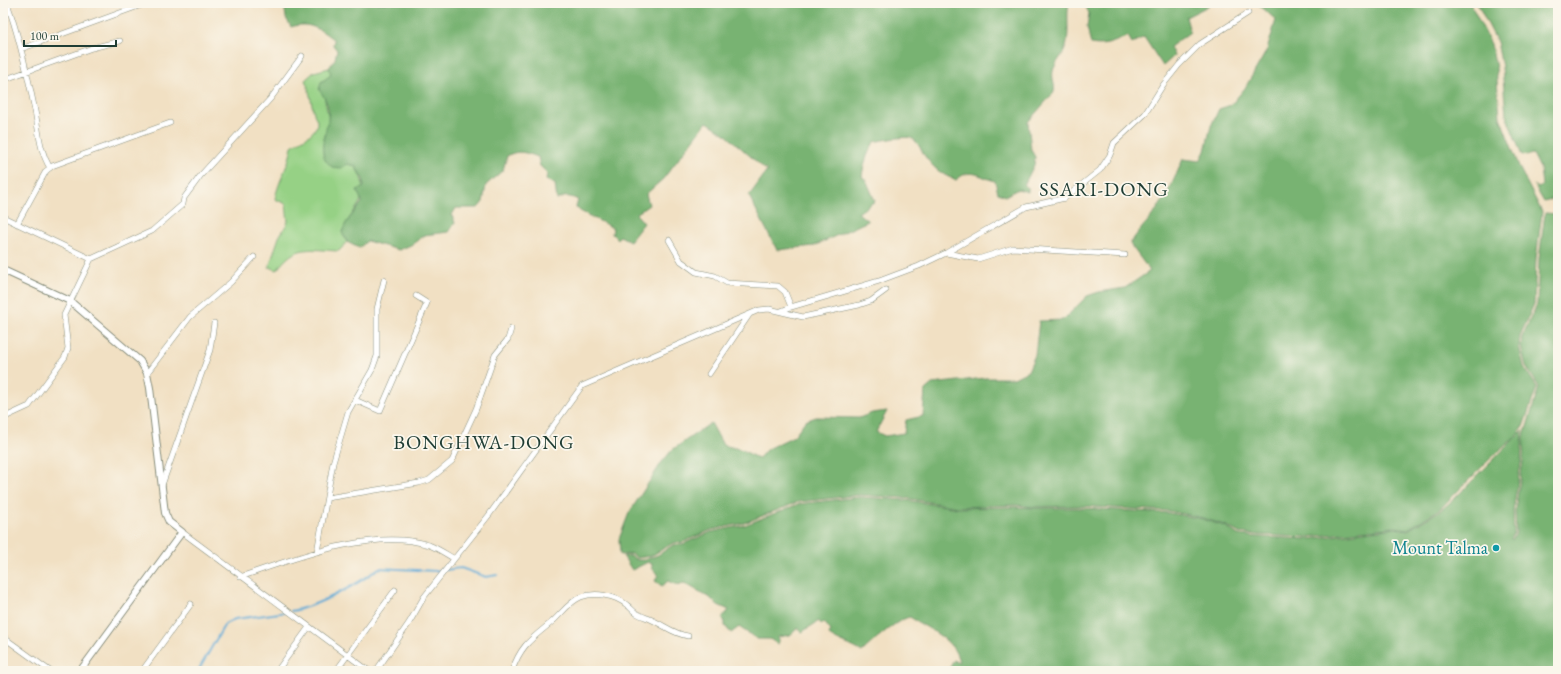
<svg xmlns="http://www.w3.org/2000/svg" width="1561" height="674" font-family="'EB Garamond',serif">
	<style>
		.green { fill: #96d185; stroke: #5a875c }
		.forest { fill: #78b372; stroke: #4c7853 }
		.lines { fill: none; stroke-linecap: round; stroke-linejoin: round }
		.stream { stroke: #5eabd7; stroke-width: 2 }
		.minor-casing { stroke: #888e7c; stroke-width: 6 }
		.tertiary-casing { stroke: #888e7c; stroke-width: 8 }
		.minor { stroke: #fff; stroke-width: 5 }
		.tertiary { stroke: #fff; stroke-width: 6 }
		.culture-dot { fill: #0f9aa8; stroke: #fbf7ec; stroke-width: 1.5 }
		.labels { text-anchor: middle; stroke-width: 3.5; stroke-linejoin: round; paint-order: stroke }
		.culture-label { font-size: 18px; fill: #0d838f; stroke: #fbf7ec; text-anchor: end }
		.quarter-label { font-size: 20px; letter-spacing: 1px; fill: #1f3d34; stroke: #fbf7ec }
	</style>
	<rect width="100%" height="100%" fill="#fbf7ec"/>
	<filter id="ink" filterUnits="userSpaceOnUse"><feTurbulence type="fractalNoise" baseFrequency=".025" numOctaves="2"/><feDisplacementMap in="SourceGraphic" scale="8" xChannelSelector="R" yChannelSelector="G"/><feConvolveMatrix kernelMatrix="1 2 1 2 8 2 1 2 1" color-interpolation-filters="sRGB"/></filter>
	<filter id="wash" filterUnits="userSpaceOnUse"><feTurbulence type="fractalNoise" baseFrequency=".012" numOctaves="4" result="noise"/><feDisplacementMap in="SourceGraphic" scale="16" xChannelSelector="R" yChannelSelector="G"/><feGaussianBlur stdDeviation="0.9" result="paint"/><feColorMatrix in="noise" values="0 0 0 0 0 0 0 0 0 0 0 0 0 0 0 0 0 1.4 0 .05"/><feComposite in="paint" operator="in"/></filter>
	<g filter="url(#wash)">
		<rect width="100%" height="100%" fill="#f1e0c3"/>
		<path class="green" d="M 329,68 L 332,75 L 321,82 L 328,115 L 329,124 L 323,144 L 348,164 L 355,166 C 375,199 354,204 342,232 L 347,242 L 339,251 C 310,250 296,243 277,270 L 269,267 L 279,237 L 288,222 L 286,204 L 275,199 C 278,181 290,164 292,146 C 300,140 318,134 317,121 C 317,118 314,116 314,113 C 311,102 310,91 305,80 L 314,72 Z"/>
		<path class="forest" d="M 284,3 L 1069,3 C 1066,17 1070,32 1066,46 C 1064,55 1057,60 1054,68 C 1050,77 1056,84 1054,92 L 1028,122 L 1031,150 L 1035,157 L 1034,165 L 1024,185 L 1028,188 L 1028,192 L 1018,189 L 1005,196 L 998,193 L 995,181 C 978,176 971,167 956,180 C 945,176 935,170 928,160 C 922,154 919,141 911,138 C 906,136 880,140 874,142 C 867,154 864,163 862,176 L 867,182 L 875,201 L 858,213 L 868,221 L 814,246 L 777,250 L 749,196 L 767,171 L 724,133 L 707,122 L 663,179 L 646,194 L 649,205 L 636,214 L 644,223 L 630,241 L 620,236 L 617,239 L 612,234 L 613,228 L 580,211 L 576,207 L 578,200 C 570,196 565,195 557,200 L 555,184 L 546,180 L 547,173 L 540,166 L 538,157 C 527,153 518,149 507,156 L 503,170 L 486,185 L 483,202 L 478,208 L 456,208 L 452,215 L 455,223 L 448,232 L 425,235 L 411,245 L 399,250 L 367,241 L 359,248 L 347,242 L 342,232 L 346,223 L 362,202 L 357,190 L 364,187 L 363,179 L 355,166 L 348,164 L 341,168 L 332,167 C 329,164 325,161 324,157 C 317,134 341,116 319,90 L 321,82 L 331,75 L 329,68 L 335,59 L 337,50 L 333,45 L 334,40 C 320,29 309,21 291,27 L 286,18 Z
			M 1084,3 L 1210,3 L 1208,6 L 1186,17 L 1190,32 L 1170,47 L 1174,56 L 1163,66 L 1144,37 L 1132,43 L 1128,36 C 1114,42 1106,47 1091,44 L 1087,27 L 1089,13 Z
			M 1260,3 L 1470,3 L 1491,44 L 1496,68 L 1500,117 L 1520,169 L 1542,212 L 1536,259 L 1534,304 L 1520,336 L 1519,347 L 1524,367 L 1537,387 L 1523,427 L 1514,438 L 1491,458 L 1440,509 L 1408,529 L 1395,527 L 1309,537 L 1258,535 L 1239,533 L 1227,526 L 1203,518 L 1169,511 L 1080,506 L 1034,507 L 1016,505 L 958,507 L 905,498 L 860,495 L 798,502 L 744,523 L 711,530 L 683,542 L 673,543 L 651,556 L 637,558 L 632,554 L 620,555 L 619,539 L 629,513 L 662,462 L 672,450 L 711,423 L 723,445 L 743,450 L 753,456 L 759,458 L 767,449 L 794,436 L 805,421 L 816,417 L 859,418 L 872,413 L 887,411 L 876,432 L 885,436 L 904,433 L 906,420 L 923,416 L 925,390 L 932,384 L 985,378 L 1014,378 L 1028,371 L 1035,355 L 1039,321 L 1063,320 L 1087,296 L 1099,292 L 1125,288 L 1150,271 L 1130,244 C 1137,232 1147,223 1155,212 C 1167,196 1175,178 1183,159 L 1200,161 L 1205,151 L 1211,126 L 1219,109 L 1231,105 L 1245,88 L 1267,50 L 1276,20 L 1259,5 Z
			M 1477,3 L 1558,3 L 1558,189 L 1551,200 L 1544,202 L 1534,185 L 1539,188 L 1542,185 L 1540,168 L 1533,154 L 1522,156 L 1506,115 L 1502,67 L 1497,42 Z
			M 1545,213 L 1558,214 L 1558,671 L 948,671 L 954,660 L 959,663 C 956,639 927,629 910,617 C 897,619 871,643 862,652 C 852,645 838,642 829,635 L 831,631 L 824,622 L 821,624 L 819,621 L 802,632 L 798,628 L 790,635 L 778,637 L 778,643 L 777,644 L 770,639 L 757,639 L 739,627 L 731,633 L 725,626 L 725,622 L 722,618 L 729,610 L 718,605 L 709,597 L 684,583 C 679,586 673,584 668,581 L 662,586 L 655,581 L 658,575 L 652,568 L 652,564 L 648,562 L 632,570 L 623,556 L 631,556 L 637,560 L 644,560 L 658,555 L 673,545 L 683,544 L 711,532 L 745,525 L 799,504 L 860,497 L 905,500 L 958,508 L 1016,507 L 1034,508 L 1079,508 L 1169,513 L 1203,519 L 1227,527 L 1238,535 L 1258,537 L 1309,539 L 1395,528 L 1408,530 L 1441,510 L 1454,499 L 1523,430 L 1521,463 L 1513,511 L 1514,533 L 1511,539 L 1513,539 L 1516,533 L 1515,511 L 1523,462 L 1524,436 L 1539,387 L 1526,366 L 1521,347 L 1522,337 L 1537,304 L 1539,259 Z"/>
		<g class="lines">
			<path class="stream" d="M 291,611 C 316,607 359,584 379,568 L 436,571 L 461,568 L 486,577 L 497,575
				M 198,671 L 225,624 L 235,619 L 287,612"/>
		</g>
	</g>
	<g filter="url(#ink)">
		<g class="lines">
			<defs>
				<path id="minor" d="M 7,3 C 19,36 27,72 34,106 C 39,128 38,148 50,168
					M 21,49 L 147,3
					M 3,80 L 92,48 L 120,41
					M 3,217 L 91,259 L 64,315 L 68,348 L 65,357 L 29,406 L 3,418
					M 17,224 L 46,171 L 52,166 L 170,123
					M 669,240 L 681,261 L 696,272 L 715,276 L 727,283 L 778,286 L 785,292 L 791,307
					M 946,253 L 978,259 L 1013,248 L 1125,255
					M 91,259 L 152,231 L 183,204 L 184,198 L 201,175 L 271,98 L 302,56
					M 781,311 L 791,307 L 879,281 L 919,266 L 946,253 L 1026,207 L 1065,198 L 1100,170 L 1110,155 L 1114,143 L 1145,114 L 1163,85 L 1179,65 L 1200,44 L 1248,13
					M 147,373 L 190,317 L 231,282 L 254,257
					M 709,374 L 749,315
					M 355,400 L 380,411 L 427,303 L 416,296
					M 162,485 L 210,350 L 214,323
					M 327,498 L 419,483 L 429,480 L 452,461 L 476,409 L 495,355 L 508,339 L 511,329
					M 182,532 L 369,671
					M 317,552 L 333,463 L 348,412 L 372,370 L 377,356 L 377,309 L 384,280
					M 240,577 C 293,559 374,527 429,545 C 437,548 446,554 453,558
					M 3,637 L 50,671
					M 142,671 L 191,604
					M 277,671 L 309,627
					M 336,671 L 395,590
					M 376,671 L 409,623 L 424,597 L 489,515 L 582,386 L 759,310 L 769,309 L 803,317 L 859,305 L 871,301 L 886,290
					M 512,671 C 521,644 533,638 553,621 C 562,613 570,601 581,597 C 595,592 615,595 627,605 C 630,607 633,611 636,613 C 641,616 645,617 650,619 C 664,625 673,634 688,636"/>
				<path id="tertiary" d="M 3,270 L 70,301 L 140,361 L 147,373 L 150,388 L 165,513 L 169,522 L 182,532 L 80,671"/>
			</defs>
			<use href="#minor" class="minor-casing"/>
			<use href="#tertiary" class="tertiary-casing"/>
			<use href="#minor" class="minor"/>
			<use href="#tertiary" class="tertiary"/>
		</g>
	</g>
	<circle class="culture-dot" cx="1496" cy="548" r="4"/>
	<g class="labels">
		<g class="culture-label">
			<text x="1488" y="554">Mount Talma</text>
		</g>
		<g class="quarter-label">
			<text x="1104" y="196">SSARI-DONG</text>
			<text x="484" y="449">BONGHWA-DONG</text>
		</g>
	</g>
	<rect width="1561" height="674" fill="none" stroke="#fbf7ec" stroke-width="16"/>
	<path d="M24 40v6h92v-6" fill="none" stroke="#1f3d34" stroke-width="2"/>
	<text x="30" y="40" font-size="12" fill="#1f3d34" stroke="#fbf7ec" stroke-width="3" paint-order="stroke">100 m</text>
</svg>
